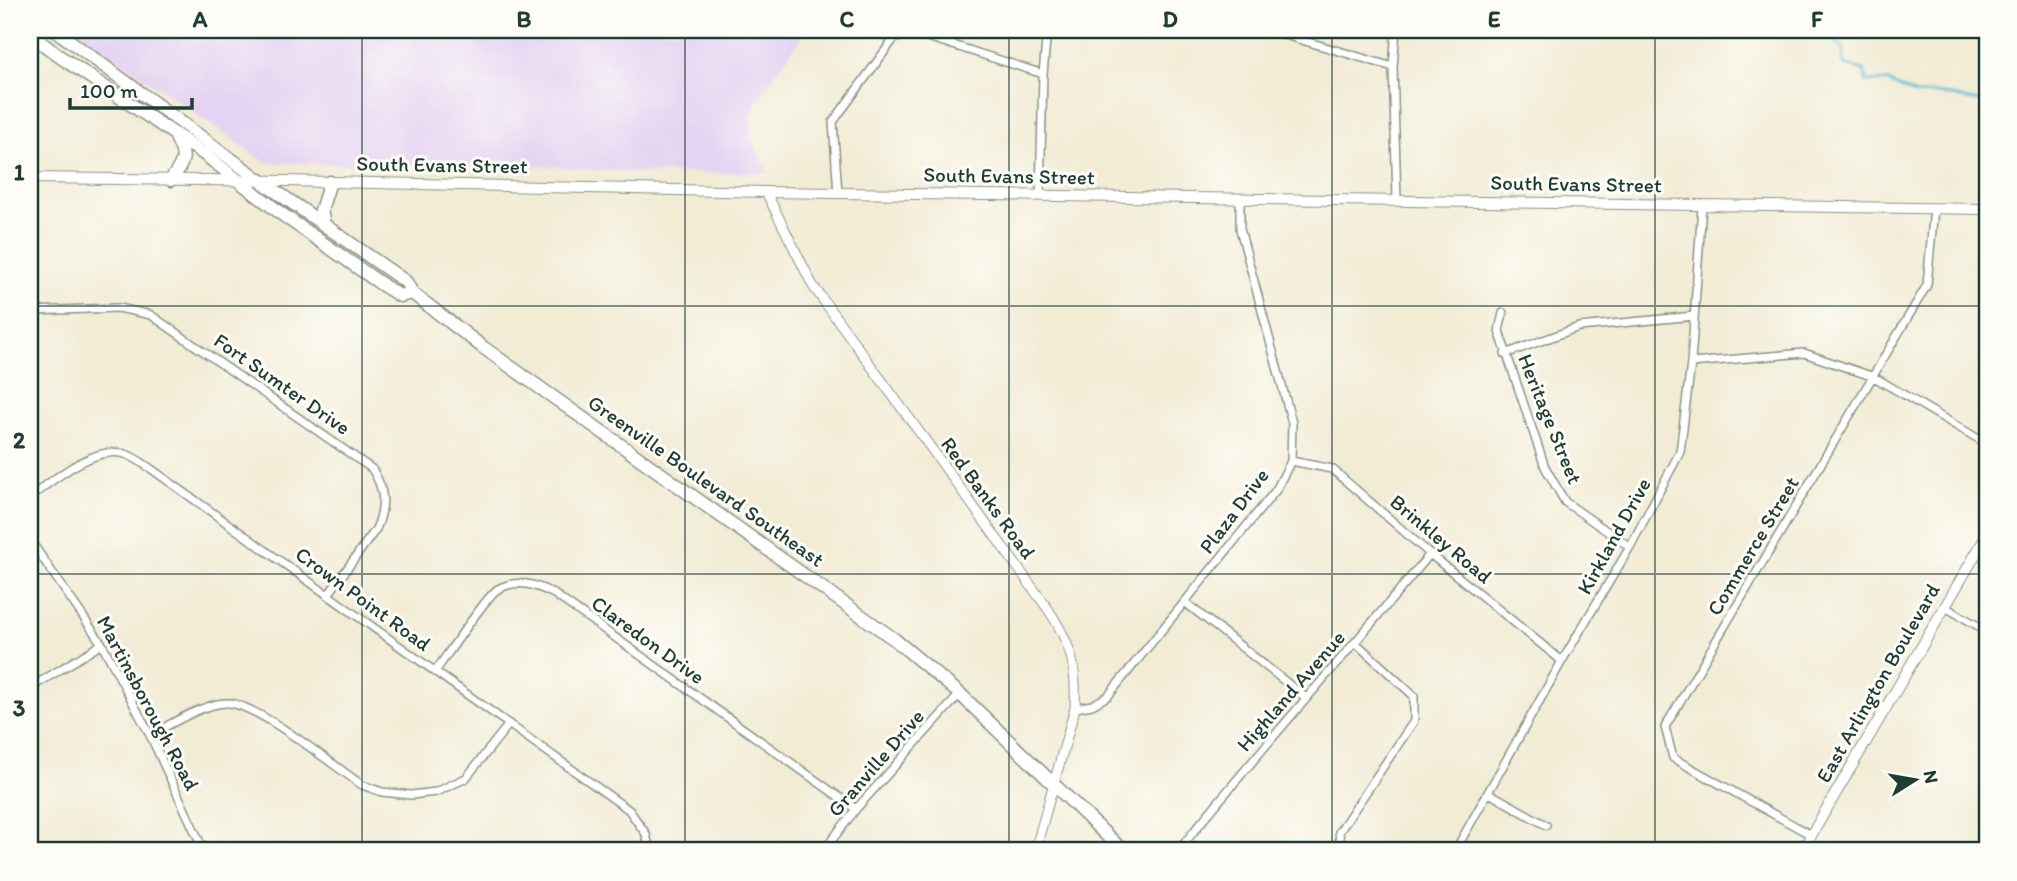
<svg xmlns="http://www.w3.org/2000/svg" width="2017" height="881" font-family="Itim,sans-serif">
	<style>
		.built { fill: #e4d3f2 }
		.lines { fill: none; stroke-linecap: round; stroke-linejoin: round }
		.stream { stroke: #55b9d3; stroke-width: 2.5 }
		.minor-casing { stroke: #889484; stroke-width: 10 }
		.tertiary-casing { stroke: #889484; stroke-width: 11 }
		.secondary-casing { stroke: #889484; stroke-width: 12 }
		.trunk-casing { stroke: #889484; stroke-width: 15 }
		.minor { stroke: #fff; stroke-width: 7 }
		.tertiary { stroke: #fff; stroke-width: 9 }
		.secondary { stroke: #fff; stroke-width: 10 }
		.trunk { stroke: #fff; stroke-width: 12 }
		.grid { fill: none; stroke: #1f3d34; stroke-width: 2; stroke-opacity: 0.55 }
		.labels { text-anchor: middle; stroke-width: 6; stroke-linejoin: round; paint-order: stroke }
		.street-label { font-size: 21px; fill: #1f3d34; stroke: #fdfcf7 }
		.neatline { fill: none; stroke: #1f3d34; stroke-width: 2.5 }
		.grid-label { font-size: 23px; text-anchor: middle; font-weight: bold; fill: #1f3d34 }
	</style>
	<rect width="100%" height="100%" fill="#fdfcf7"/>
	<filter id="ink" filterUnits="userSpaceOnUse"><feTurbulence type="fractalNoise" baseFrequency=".0143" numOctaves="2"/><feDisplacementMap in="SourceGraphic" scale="14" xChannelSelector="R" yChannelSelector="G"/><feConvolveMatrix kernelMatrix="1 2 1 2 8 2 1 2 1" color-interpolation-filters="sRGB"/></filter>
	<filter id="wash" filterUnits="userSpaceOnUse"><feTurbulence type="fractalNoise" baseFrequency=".00686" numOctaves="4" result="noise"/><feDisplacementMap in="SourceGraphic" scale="28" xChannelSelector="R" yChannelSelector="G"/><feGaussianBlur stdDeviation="1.57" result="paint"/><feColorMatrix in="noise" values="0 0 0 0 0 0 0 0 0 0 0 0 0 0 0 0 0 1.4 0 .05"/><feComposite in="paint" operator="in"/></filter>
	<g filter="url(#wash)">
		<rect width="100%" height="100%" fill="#f2ecd5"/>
		<path class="built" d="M 76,30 L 807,30 L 756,101 L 751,121 L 753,140 L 769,173 L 633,173 L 560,167 L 266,163 Z"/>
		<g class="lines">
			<path class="stream" d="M 1804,30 L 1810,37 L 1830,38 L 1843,48 L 1844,65 L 1864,70 L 1867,82 L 1886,81 L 1916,95 L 1938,93 L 1979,102 L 1987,100"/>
		</g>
	</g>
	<g filter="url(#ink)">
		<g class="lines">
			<defs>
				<path id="minor" d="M 1268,30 L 1393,67
					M 1396,30 L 1393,67 L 1397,200
					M 1680,30 L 1688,30
					M 838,193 L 833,122 L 893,40 L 909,31 L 1043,74
					M 1040,196 L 1043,74 L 1047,30
					M 30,311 L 119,308 L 151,315 L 372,469 C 385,489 386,507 376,529 L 328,595
					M 1503,313 L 1499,331 L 1545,467 L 1565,502 L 1630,547
					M 1505,354 L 1579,327 L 1694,316
					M 1691,363 L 1804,353 L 1874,377 L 1987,444
					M 1291,461 L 1332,469 L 1430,554 L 1562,661
					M 30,497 C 54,480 93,445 125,454 C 133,456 142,463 150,468 L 629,810 L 646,834 L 650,851
					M 30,540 L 102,644 L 150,735 L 204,851
					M 1186,603 L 1306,698
					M 1945,607 L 1987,631
					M 435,672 C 445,658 487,595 498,589 C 518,578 536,585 554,594 L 856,809
					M 30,688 L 102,644
					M 1075,708 L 1092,705 L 1108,696 L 1276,490 L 1291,461 L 1292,423 L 1240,229 L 1240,199
					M 150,735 C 170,725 207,701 229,703 C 260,706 333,765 362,785 L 382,792 L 411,795 L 436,792 L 466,778 L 509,724
					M 1489,793 L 1546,825
					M 1811,835 L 1673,758 L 1665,727 L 1927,285 L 1934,208
					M 815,851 L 828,845 L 856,809 L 960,694
					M 1178,851 C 1259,750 1347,654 1430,554
					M 1341,851 L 1339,832 L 1414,721 L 1414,696 L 1356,643
					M 1455,851 L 1562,661 L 1630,547 L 1680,452 L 1691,363 L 1702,205"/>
				<path id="tertiary" d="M 766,192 L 813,286 L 1048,609 C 1071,643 1077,667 1075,708 L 1035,851"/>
				<path id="secondary" d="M 30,178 L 286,181 L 766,192 L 1987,209
					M 1802,851 L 1987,535"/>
				<path id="trunk" d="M 55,30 L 261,181 L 406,282 L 412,293 L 484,348 L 894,639 L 960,694 L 1123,851
					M 30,34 L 59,56 L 204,154 L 283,215 L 384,286 L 400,296 L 412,293
					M 171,180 C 186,159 186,157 175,135
					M 324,225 L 321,210 L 330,182"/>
			</defs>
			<use href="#minor" class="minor-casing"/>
			<use href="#tertiary" class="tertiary-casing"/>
			<use href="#secondary" class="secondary-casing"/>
			<use href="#trunk" class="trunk-casing"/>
			<use href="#minor" class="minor"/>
			<use href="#tertiary" class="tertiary"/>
			<use href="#secondary" class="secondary"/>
			<use href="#trunk" class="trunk"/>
		</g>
	</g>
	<path class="grid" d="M 362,30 L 362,851M 685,30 L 685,851M 1009,30 L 1009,851M 1332,30 L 1332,851M 1655,30 L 1655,851M 30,306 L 1987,306M 30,574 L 1987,574"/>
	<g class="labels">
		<g class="street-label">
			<text transform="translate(442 165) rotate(1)" y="7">South Evans Street</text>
			<text transform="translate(1009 176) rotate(1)" y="7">South Evans Street</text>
			<text transform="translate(1576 184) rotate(1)" y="7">South Evans Street</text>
			<text transform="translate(282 384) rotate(35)" y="7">Fort Sumter Drive</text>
			<text transform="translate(1550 419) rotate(68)" y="7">Heritage Street</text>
			<text transform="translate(706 481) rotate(35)" y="7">Greenville Boulevard Southeast</text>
			<text transform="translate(988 498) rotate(54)" y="7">Red Banks Road</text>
			<text transform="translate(1234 511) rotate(-53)" y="7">Plaza Drive</text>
			<text transform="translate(1614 536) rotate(-61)" y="7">Kirkland Drive</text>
			<text transform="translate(1441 539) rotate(40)" y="7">Brinkley Road</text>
			<text transform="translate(1753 546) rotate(-59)" y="7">Commerce Street</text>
			<text transform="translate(363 599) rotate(36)" y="7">Crown Point Road</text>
			<text transform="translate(648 640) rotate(36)" y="7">Claredon Drive</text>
			<text transform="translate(1878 683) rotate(-60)" y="7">East Arlington Boulevard</text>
			<text transform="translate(1291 691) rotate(-49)" y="7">Highland Avenue</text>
			<text transform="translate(148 703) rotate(62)" y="7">Martinsborough Road</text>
			<text transform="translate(876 763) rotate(-49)" y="7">Granville Drive</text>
		</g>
	</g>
	<rect width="2017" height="881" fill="none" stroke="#fdfcf7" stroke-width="77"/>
	<g transform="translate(1915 780) rotate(79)" stroke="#fdfcf7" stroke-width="5" paint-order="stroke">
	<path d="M0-5L12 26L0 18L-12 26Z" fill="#1f3d34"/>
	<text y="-10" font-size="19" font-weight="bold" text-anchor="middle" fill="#1f3d34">N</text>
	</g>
	<path d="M70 98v10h122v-10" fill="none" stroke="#1f3d34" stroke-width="3.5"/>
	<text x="80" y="98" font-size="21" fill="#1f3d34" stroke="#fdfcf7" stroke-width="5" paint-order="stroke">100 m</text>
	<rect x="38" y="38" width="1941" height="804" class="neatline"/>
	<g class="grid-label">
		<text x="200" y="27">A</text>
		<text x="524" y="27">B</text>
		<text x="847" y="27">C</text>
		<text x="1170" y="27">D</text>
		<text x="1494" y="27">E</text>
		<text x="1817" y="27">F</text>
		<text x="19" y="180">1</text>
		<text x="19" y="448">2</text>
		<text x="19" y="716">3</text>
	</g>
</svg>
